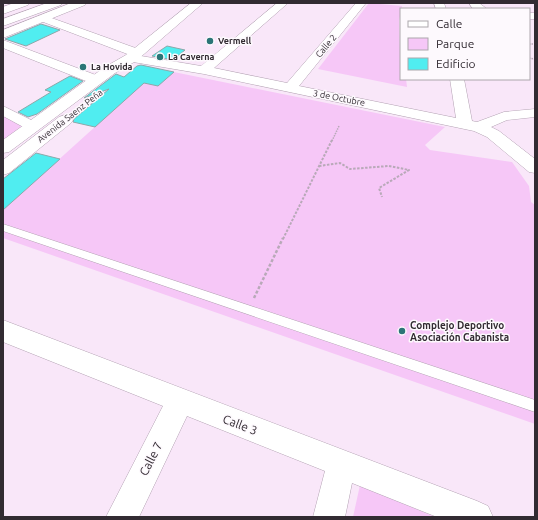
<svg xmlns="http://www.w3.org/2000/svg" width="538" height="520" font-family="Ubuntu,sans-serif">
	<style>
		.green { fill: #f6c7f7 }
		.building { fill: #50edf0; stroke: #8ca8a9 }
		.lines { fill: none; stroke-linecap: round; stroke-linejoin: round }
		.service-casing { stroke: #b3a2b3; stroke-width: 1 }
		.minor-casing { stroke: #b3a2b3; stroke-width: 1 }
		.secondary-casing { stroke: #b3a2b3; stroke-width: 1 }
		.trunk-casing { stroke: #b3a2b3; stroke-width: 1 }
		.path-far2 { stroke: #b8a9b8; stroke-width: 1.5; stroke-dasharray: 1.5 1; stroke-linecap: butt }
		.path-far1 { stroke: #b8a9b8; stroke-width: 2; stroke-dasharray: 2.5 1.5; stroke-linecap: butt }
		.path { stroke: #b8a9b8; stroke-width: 2.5; stroke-dasharray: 3 2; stroke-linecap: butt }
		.service { fill: #fff; fill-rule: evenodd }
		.minor { fill: #fff; fill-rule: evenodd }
		.secondary { fill: #fff; fill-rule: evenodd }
		.trunk { fill: #fff; fill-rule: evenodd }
		.poi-dot { fill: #2b7577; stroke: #fdf9fd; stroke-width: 1.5 }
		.labels { text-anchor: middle; stroke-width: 3; stroke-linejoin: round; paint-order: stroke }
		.far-poi-label { font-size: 9px; font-weight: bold; fill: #322b32; stroke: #fdf9fd; text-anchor: start }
		.far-street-label { font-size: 9px; fill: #322b32; stroke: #fdf9fd }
		.poi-label { font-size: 10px; font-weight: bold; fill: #322b32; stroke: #fdf9fd; text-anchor: start }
		.near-street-label { font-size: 12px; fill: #322b32; stroke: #fdf9fd }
	</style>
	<rect width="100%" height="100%" fill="#f9e7f9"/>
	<path class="green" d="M 369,3 L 402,6 L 399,21 L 401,79 L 406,79 L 407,87 L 318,69 Z
		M 159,69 L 445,127 L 425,145 L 430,150 L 512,162 L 529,186 L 531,202 L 535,205 L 535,424 L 3,238 L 3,210 Z
		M 3,111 L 38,128 L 3,154 Z
		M 360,485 L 435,517 L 353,517 Z"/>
	<path class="building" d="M 41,24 L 60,30 L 26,46 L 5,39 Z
		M 167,46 L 185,50 L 173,60 L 152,56 Z
		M 141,65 L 174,72 L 158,86 L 144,83 L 95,127 L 73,122 L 74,119 L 109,89 L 84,98 L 116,74 L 124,77 L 137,66 Z
		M 70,76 L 83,81 L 37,114 L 28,117 L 18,112 L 51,92 L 45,90 Z
		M 36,153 L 60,159 L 3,210 L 3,179 Z"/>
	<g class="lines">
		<defs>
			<path id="service" d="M 3,224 L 535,400 L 535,412 L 3,231 Z"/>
			<path id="minor" d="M 277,3 L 288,3 L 214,68 L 287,83 L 356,3 L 366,3 L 299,86 L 456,118 L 450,79 L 464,79 L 472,121 L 477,122 L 504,112 L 535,109 L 535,117 L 507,120 L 491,127 L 499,131 L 535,159 L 535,173 L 529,172 L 487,137 L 474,131 L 204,74 L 127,61 L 125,58 L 130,55 L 38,20 L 37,18 L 38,16 L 46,16 L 141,50 L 143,53 L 141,56 L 201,66 Z
				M 434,3 L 444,3 L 446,9 L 436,9 Z
				M 469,3 L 479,3 L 487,9 L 473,9 Z
				M 529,13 L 535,13 L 535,19 L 529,19 Z
				M 3,40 L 101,77 L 103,80 L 101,83 L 91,83 L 3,48 Z
				M 3,106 L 37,123 L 40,126 L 37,129 L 27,129 L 3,116 Z
				M 3,320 L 477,501 L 488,506 L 493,517 L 437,517 L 352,483 L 345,517 L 313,517 L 325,471 L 187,416 L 139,517 L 106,517 L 163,406 L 3,342 Z"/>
			<path id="secondary" d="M 14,3 L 29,3 L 28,5 L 3,14 L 3,7 Z
				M 71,3 L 86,3 L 85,5 L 3,38 L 3,30 Z
				M 191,3 L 203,3 L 136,61 L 115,73 L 9,152 L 3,153 L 3,140 L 105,67 L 126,55 Z
				M 65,115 L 71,117 L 73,120 L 71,123 L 9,173 L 3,175 L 3,160 L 59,117 Z"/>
			<path id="trunk" d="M 47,3 L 62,3 L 61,5 L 3,26 L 3,19 Z"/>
		</defs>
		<use href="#service" class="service-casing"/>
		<use href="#minor" class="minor-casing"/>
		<use href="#secondary" class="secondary-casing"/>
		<use href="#trunk" class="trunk-casing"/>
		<path class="path-far2" d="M 529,44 L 535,44
			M 529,58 L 535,59
			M 332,141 L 339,126"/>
		<path class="path-far1" d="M 319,166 L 340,163 L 350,169 L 389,166 L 409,170 L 379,188 L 382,197
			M 283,239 L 332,140"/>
		<path class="path" d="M 254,298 L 283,238"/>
		<use href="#service" class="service"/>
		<use href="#minor" class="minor"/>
		<use href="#secondary" class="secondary"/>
		<use href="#trunk" class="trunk"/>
	</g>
	<g class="poi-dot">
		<circle cx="210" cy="41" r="4"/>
		<circle cx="160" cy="57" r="4"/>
		<circle cx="83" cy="67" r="4"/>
		<circle cx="402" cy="331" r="4"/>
	</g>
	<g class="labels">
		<g class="far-poi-label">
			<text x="218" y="44">Vermell</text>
			<text x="168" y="60">La Caverna</text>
			<text x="91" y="70">La Hovida</text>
		</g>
		<g class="far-street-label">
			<text transform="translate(326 46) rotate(-50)" y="3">Calle 2</text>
			<text transform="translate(339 98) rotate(11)" y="3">3 de Octubre</text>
			<text transform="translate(70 116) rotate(-38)" y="3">Avenida Saenz Peña</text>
		</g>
		<g class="poi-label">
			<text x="410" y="329">Complejo Deportivo<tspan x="410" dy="12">Asociación Cabanista</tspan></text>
		</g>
		<g class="near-street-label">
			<text transform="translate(240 425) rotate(21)" y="4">Calle 3</text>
			<text transform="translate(151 459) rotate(-63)" y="4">Calle 7</text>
		</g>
	</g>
	<rect width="538" height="520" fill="none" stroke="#322b32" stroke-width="8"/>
	<rect x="400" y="8" width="130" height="72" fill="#fdf9fd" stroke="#aca7ac"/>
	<rect x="408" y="21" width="20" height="6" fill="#ffffff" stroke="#aca7ac"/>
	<text x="436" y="28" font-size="12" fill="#322b32">Calle</text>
	<rect x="408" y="38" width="20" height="12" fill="#f6c7f7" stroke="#aca7ac"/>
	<text x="436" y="48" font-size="12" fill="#322b32">Parque</text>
	<rect x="408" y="58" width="20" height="12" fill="#50edf0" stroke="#aca7ac"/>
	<text x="436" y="68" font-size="12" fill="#322b32">Edificio</text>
</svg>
